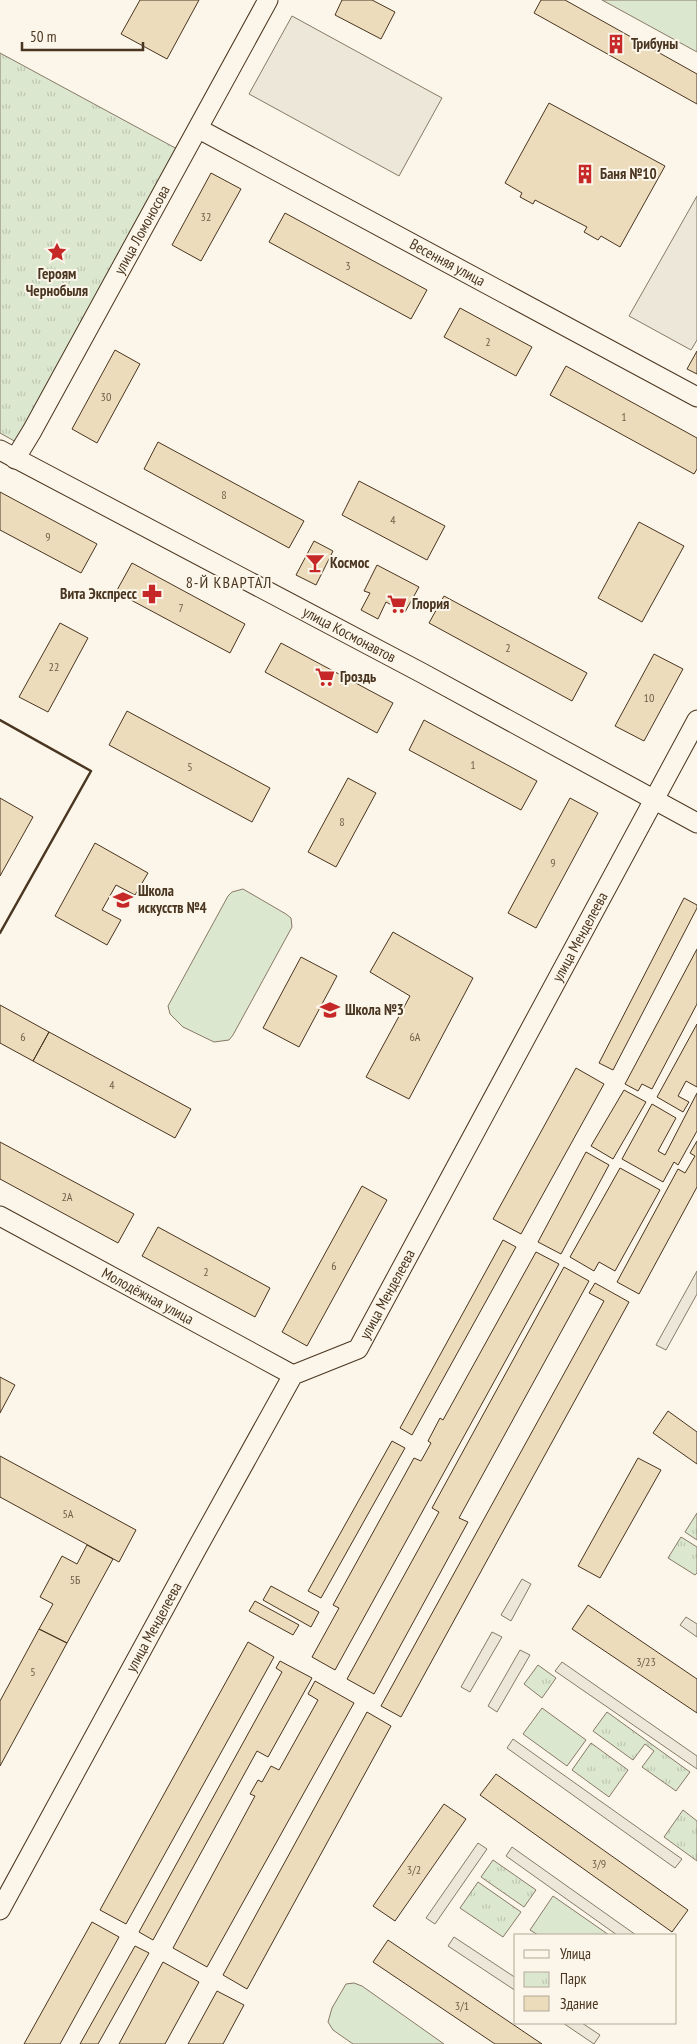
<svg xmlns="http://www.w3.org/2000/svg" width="697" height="2044" font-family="'PT Sans Narrow',sans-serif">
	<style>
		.grass { fill: #dce7d0; stroke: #887966 }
		.park { fill: url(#park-tufts); stroke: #887966 }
		.parking { fill: #ede7d9; stroke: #887966 }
		.building { fill: #ecdcbc; stroke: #4a3520 }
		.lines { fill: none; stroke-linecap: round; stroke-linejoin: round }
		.minor-casing { stroke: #4a3520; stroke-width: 21 }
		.minor { stroke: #fbf6e9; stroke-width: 19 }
		.wall { stroke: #4a3520; stroke-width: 2.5 }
		.labels { text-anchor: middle; stroke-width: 4; stroke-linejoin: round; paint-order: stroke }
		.number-label { font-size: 12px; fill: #725f47 }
		.poi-label { font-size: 15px; font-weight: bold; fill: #4a3520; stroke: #fbf6e9; text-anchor: start }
		.street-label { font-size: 15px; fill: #4a3520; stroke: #fbf6e9 }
		.neighbourhood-label { font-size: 16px; letter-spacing: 1px; fill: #4a3520; stroke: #fbf6e9 }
	</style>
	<defs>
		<pattern id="park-tufts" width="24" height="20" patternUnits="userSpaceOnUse" patternTransform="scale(1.25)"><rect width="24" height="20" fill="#dce7d0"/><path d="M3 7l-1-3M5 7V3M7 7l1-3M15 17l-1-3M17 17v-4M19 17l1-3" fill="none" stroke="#bec7b2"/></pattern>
	</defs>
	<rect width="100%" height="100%" fill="#fbf6e9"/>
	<path class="grass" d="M 602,0 L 697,0 L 697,52 Z
		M 243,889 L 286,914 L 291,918 L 292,927 L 233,1035 L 229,1040 L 214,1042 L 183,1027 L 170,1014 L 168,1006 L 228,896 L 232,892 Z
		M 542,1708 L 586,1740 L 567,1766 L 523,1734 Z
		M 553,1896 L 609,1935 L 538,1935 L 530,1930 Z
		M 354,1983 L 362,1986 L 444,2044 L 353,2044 L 333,2030 L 328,2022 L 332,2008 L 346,1984 Z"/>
	<path class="park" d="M 0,53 L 179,150 L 18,443 L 0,433 Z
		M 697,1513 L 697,1540 L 685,1532 Z
		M 681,1537 L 697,1547 L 697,1573 L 695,1575 L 668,1558 Z
		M 538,1665 L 556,1678 L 542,1698 L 524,1684 Z
		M 607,1712 L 690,1772 L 676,1791 L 642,1767 L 654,1751 L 645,1744 L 633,1760 L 593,1731 Z
		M 591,1743 L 628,1770 L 609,1797 L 572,1770 Z
		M 683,1810 L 697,1821 L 697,1861 L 664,1837 Z
		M 493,1860 L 536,1890 L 524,1907 L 481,1877 Z
		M 478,1882 L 521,1912 L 503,1937 L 460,1908 Z"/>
	<path class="parking" d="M 292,16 L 442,98 L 399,176 L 249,94 Z
		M 697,196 L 697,340 L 691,350 L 629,316 Z
		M 697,1271 L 697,1294 L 666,1350 L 656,1345 Z
		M 522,1579 L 531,1584 L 511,1621 L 501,1615 Z
		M 686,1617 L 697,1624 L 697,1637 L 680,1625 Z
		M 492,1632 L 502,1637 L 470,1692 L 461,1687 Z
		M 520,1650 L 530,1655 L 497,1712 L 488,1706 Z
		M 562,1662 L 697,1756 L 697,1769 L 555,1671 Z
		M 513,1739 L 682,1859 L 675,1868 L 507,1748 Z
		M 478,1843 L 487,1849 L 435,1924 L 426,1918 Z
		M 512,1847 L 636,1935 L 617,1935 L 506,1856 Z
		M 454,1937 L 516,1978 L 516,1991 L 448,1946 Z
		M 563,2023 L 582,2023 L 600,2035 L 594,2044 Z"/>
	<path class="building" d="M 140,0 L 199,0 L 167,59 L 121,34 Z
		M 342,0 L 372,0 L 395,12 L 381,39 L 335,15 Z
		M 541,0 L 565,0 L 697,74 L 697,104 L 534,13 Z
		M 549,103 L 665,166 L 620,247 L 601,236 L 598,240 L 584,232 L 587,227 L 535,200 L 533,204 L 520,197 L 522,193 L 505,183 Z
		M 211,173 L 241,189 L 201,261 L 172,245 Z
		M 285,213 L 427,290 L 411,319 L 269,242 Z
		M 460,308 L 532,347 L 516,376 L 444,337 Z
		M 115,350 L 140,364 L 97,443 L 72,429 Z
		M 697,351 L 697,374 L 687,369 Z
		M 566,366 L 697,438 L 697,469 L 694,474 L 550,395 Z
		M 158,442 L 304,521 L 289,548 L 144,469 Z
		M 359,481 L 445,526 L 427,560 L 342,515 Z
		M 0,492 L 97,544 L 81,573 L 0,530 Z
		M 639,522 L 684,546 L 642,622 L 598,598 Z
		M 314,541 L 333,551 L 316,585 L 296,575 Z
		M 132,563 L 245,624 L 230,653 L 116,592 Z
		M 377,565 L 419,587 L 405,612 L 386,602 L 378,619 L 361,610 L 370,593 L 364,591 Z
		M 444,596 L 587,673 L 572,701 L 429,623 Z
		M 60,623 L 88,638 L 48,712 L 19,697 Z
		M 281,643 L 393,703 L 377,733 L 265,672 Z
		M 654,654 L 683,669 L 644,741 L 615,726 Z
		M 127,711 L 270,788 L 252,822 L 109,745 Z
		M 424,720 L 537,781 L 521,810 L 409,750 Z
		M 348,778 L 376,793 L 336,867 L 308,852 Z
		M 0,798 L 33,817 L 0,876 Z
		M 570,798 L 598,813 L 536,928 L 508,913 Z
		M 95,843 L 148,873 L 135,895 L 116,885 L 102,910 L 121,920 L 107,945 L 55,916 Z
		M 684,898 L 697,905 L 697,908 L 613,1070 L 599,1063 Z
		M 393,932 L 473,978 L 409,1099 L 366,1077 L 410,996 L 370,972 Z
		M 697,949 L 697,1004 L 652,1089 L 642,1084 L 638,1091 L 625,1084 Z
		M 301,957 L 337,976 L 299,1047 L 263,1028 Z
		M 0,1005 L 49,1032 L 33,1061 L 0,1043 Z
		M 697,1024 L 697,1087 L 686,1081 L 678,1096 L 689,1102 L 683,1112 L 657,1097 Z
		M 49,1032 L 191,1109 L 175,1138 L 33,1061 Z
		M 576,1068 L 604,1084 L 521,1234 L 493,1219 Z
		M 624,1090 L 646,1102 L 613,1159 L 591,1146 Z
		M 697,1093 L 697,1131 L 678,1165 L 674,1162 L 663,1182 L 622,1159 L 652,1104 L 676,1118 L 658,1151 L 665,1155 Z
		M 697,1141 L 697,1187 L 639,1294 L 617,1282 L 678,1169 L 685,1173 L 695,1156 L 690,1153 Z
		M 0,1142 L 134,1214 L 118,1243 L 0,1179 Z
		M 586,1152 L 609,1165 L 561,1254 L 538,1242 Z
		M 620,1168 L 660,1190 L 615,1271 L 599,1262 L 594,1271 L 570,1257 Z
		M 362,1186 L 387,1200 L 307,1346 L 282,1332 Z
		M 158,1227 L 270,1288 L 255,1317 L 142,1256 Z
		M 503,1240 L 516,1247 L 412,1435 L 400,1428 Z
		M 536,1252 L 559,1264 L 335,1670 L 312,1657 L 339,1608 L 333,1605 L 414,1458 L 421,1461 L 431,1443 L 428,1441 L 440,1418 L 443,1420 Z
		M 564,1267 L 589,1281 L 459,1518 L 468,1522 L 374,1694 L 347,1679 L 439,1512 L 432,1508 Z
		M 595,1283 L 629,1302 L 401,1717 L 381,1706 L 604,1301 L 589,1293 Z
		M 0,1377 L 15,1385 L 0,1413 Z
		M 668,1411 L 697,1432 L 697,1464 L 653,1433 Z
		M 392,1441 L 405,1448 L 321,1598 L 308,1591 Z
		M 0,1456 L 136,1530 L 119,1562 L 0,1497 Z
		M 638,1458 L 661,1470 L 600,1578 L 578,1566 Z
		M 87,1545 L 113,1559 L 67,1643 L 39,1629 L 53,1604 L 40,1597 L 62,1556 L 77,1564 Z
		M 271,1586 L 319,1612 L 311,1627 L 263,1600 Z
		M 255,1601 L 299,1625 L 293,1635 L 249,1611 Z
		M 588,1605 L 697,1679 L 697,1713 L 572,1629 Z
		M 39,1629 L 67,1643 L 0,1766 L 0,1701 Z
		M 248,1642 L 274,1657 L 126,1924 L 100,1910 Z
		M 280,1661 L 312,1678 L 268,1757 L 257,1751 L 153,1940 L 139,1932 L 282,1672 L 276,1668 Z
		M 315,1681 L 354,1703 L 207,1967 L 173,1948 L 255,1796 L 250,1794 L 258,1780 L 262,1782 L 271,1766 L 279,1770 L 318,1700 L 308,1694 Z
		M 367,1712 L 391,1726 L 247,1989 L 223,1975 Z
		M 496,1774 L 688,1910 L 672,1932 L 480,1795 Z
		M 444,1804 L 466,1819 L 395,1921 L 373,1906 Z
		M 92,1922 L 119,1937 L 60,2044 L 24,2044 Z
		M 388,1940 L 462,1990 L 542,2044 L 495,2044 L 373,1962 Z
		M 135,1946 L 149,1953 L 98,2044 L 80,2044 Z
		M 163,1962 L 199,1982 L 165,2044 L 119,2044 Z
		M 217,1991 L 244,2005 L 223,2044 L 188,2044 Z"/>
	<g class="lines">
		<defs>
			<g id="minor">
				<path id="s1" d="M 199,129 L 697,397"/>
				<path id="s2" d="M 0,450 L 422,673 L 697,823"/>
				<path id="s3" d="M 15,459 L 32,431 L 268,0"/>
				<path id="s4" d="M 0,1216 L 293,1375"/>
				<path id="s5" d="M 0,1910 L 196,1550 L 293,1375 L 358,1349 L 697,720"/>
			</g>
		</defs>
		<use href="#minor" class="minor-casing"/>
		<use href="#minor" class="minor"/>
		<path class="wall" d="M 0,720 L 91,771 L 0,933"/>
	</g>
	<defs>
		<symbol id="building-bare" viewBox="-9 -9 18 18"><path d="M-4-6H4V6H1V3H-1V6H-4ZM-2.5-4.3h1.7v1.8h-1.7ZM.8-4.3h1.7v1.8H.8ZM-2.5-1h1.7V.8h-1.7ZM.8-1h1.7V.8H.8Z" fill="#c62828" stroke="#fbf6e9" stroke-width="2.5" paint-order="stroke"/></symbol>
		<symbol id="sight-bare" viewBox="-9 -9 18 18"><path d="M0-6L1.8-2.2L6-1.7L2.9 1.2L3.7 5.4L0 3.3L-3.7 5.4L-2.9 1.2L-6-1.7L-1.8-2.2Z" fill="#c62828" stroke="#fbf6e9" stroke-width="2.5" paint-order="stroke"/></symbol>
		<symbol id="bar-bare" viewBox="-9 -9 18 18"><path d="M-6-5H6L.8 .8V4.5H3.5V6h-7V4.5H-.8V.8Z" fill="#c62828" stroke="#fbf6e9" stroke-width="2.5" paint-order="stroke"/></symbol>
		<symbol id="pharmacy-bare" viewBox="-9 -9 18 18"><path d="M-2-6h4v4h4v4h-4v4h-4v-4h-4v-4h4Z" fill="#c62828" stroke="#fbf6e9" stroke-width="2.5" paint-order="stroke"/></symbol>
		<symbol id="supermarket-bare" viewBox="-9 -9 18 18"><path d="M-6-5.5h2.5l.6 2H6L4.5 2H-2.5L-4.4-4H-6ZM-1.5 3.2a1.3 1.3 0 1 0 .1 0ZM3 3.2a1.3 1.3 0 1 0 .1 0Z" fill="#c62828" stroke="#fbf6e9" stroke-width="2.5" paint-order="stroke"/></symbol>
		<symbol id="school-bare" viewBox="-9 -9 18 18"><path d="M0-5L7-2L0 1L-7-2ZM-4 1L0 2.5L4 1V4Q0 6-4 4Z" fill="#c62828" stroke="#fbf6e9" stroke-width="2.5" paint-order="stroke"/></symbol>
	</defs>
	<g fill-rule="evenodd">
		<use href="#building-bare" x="602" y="30" width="28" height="28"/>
		<use href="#building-bare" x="571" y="160" width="28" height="28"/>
		<use href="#sight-bare" x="43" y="238" width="28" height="28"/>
		<use href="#bar-bare" x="301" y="549" width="28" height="28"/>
		<use href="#pharmacy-bare" x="138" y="580" width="28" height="28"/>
		<use href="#supermarket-bare" x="383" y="590" width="28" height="28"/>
		<use href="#supermarket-bare" x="311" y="663" width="28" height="28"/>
		<use href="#school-bare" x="109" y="886" width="28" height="28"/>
		<use href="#school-bare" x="316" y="996" width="28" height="28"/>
	</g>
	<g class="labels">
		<g class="number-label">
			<text x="206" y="221">32</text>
			<text x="348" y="270">3</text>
			<text x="488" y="346">2</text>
			<text x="106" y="401">30</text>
			<text x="624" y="421">1</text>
			<text x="224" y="499">8</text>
			<text x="393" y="524">4</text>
			<text x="48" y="541">9</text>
			<text x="181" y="612">7</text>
			<text x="508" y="652">2</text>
			<text x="54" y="671">22</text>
			<text x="649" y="702">10</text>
			<text x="473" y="769">1</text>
			<text x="190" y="771">5</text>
			<text x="342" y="826">8</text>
			<text x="553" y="867">9</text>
			<text x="23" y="1041">6</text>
			<text x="415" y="1041">6А</text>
			<text x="112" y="1089">4</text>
			<text x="67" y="1201">2А</text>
			<text x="334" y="1270">6</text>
			<text x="206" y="1276">2</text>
			<text x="68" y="1518">5А</text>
			<text x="75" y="1584">5Б</text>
			<text x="646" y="1666">3/23</text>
			<text x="33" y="1676">5</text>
			<text x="599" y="1868">3/9</text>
			<text x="414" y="1874">3/2</text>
			<text x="462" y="2010">3/1</text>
		</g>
		<g class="poi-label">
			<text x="631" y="49">Трибуны</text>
			<text x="600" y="179">Баня №10</text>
			<text x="57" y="279" text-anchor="middle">Героям<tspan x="57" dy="17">Чернобыля</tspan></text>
			<text x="330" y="568">Космос</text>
			<text x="137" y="599" text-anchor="end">Вита Экспресс</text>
			<text x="412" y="609">Глория</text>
			<text x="340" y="682">Гроздь</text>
			<text x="138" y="896">Школа<tspan x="138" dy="17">искусств №4</tspan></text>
			<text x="345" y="1015">Школа №3</text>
		</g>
		<g class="street-label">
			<text dy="5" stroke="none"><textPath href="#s3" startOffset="262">улица Ломоносова</textPath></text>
			<text dy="5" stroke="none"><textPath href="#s1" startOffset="282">Весенняя улица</textPath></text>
			<text dy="5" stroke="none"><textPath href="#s2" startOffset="395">улица Космонавтов</textPath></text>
			<text dy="5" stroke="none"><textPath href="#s5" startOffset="1148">улица Менделеева</textPath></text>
			<text dy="5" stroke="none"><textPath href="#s5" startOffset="742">улица Менделеева</textPath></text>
			<text dy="5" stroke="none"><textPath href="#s4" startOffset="168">Молодёжная улица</textPath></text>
			<text dy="5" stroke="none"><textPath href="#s5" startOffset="322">улица Менделеева</textPath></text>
		</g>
		<g class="neighbourhood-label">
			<text x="229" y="588">8-Й КВАРТАЛ</text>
		</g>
	</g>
	<rect x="514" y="1934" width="162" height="90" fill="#fbf6e9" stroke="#b4a999"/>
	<rect x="524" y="1950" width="25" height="8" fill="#fbf6e9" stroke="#b4a999"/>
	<text x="560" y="1959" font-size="15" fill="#4a3520">Улица</text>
	<rect x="524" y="1972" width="25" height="15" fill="url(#park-tufts)" stroke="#b4a999"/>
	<text x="560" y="1984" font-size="15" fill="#4a3520">Парк</text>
	<rect x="524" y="1996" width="25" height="15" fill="#ecdcbc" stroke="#b4a999"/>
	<text x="560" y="2009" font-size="15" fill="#4a3520">Здание</text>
	<path d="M22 42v8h121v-8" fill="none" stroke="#4a3520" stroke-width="2.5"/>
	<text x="30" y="42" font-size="15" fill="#4a3520" stroke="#fbf6e9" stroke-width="4" paint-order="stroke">50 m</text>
</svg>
